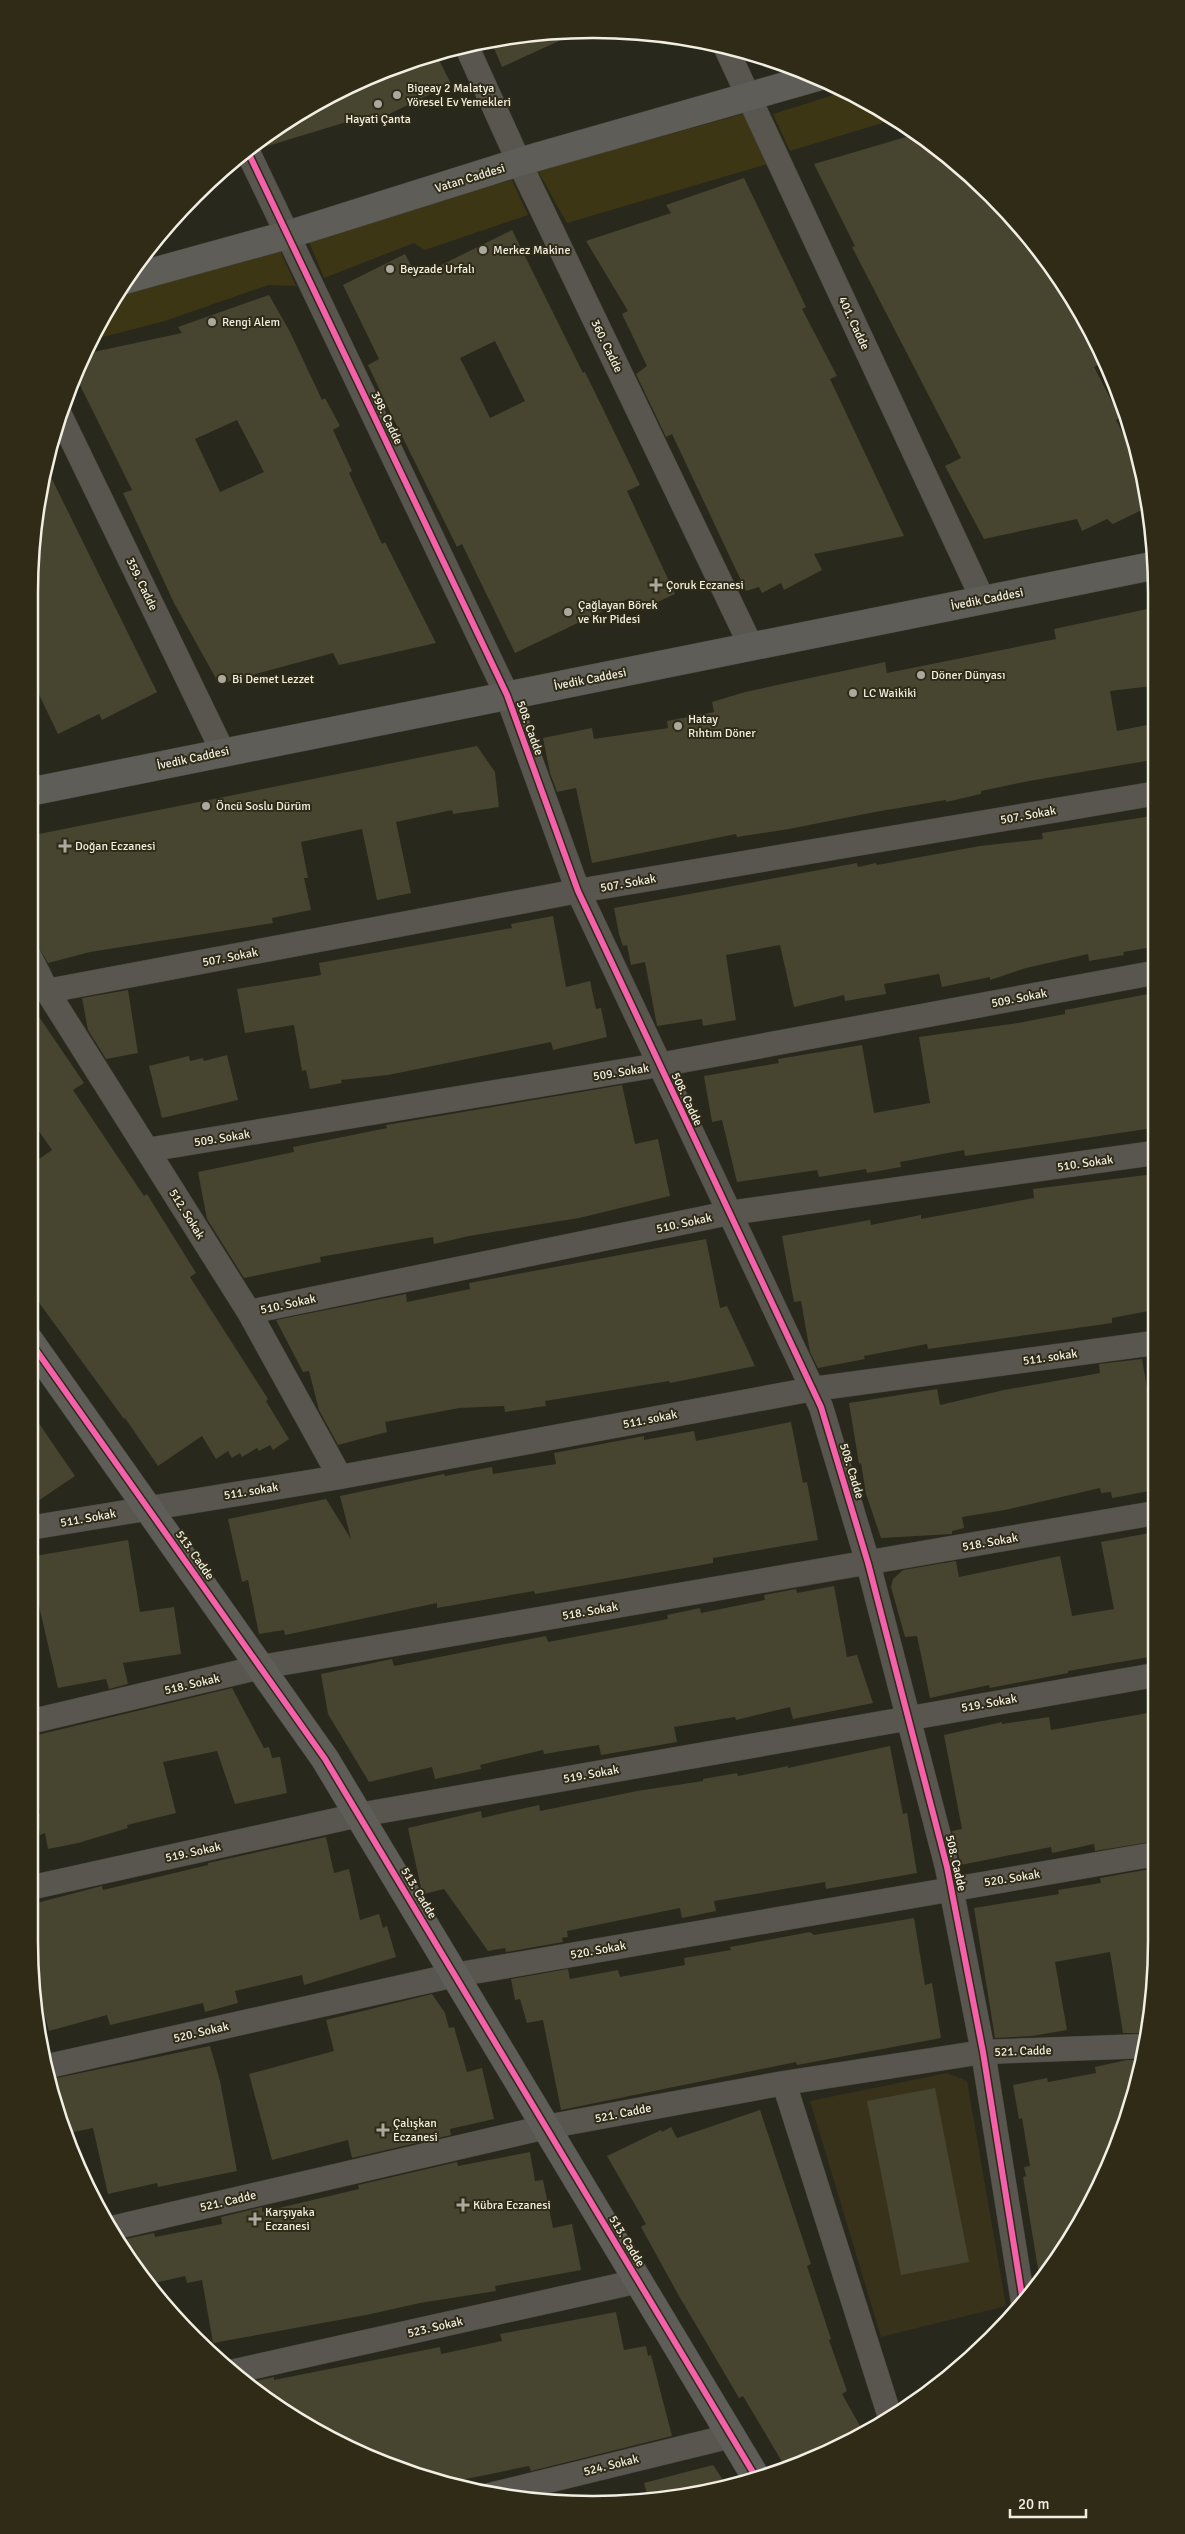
<svg xmlns="http://www.w3.org/2000/svg" width="1185" height="2534" font-family="Signika,sans-serif">
	<style>
		.built { fill: #38321a }
		.green { fill: #3d3614 }
		.building { fill: #47442f; fill-rule: evenodd }
		.lines { fill: none; stroke-linecap: round; stroke-linejoin: round }
		.street-casing { stroke: #46453c; stroke-width: 25 }
		.secondary-casing { stroke: #46453c; stroke-width: 29 }
		.street { stroke: #58564e; stroke-width: 24 }
		.secondary { stroke: #5e5d58; stroke-width: 28 }
		.cycleway-casing { stroke: #2f2b17; stroke-width: 9 }
		.cycleway { stroke: #f560ab; stroke-width: 6 }
		.poi-dot { fill: #aba99d; stroke: #2f2b17; stroke-width: 2 }
		.labels { text-anchor: middle; stroke-width: 4; stroke-linejoin: round; paint-order: stroke }
		.poi-label { font-size: 12px; fill: #f1efe2; stroke: #2f2b17; text-anchor: start }
		.street-label { font-size: 12px; fill: #f1efe2; stroke: #2f2b17 }
		.rim { fill: none; stroke: #f1efe2; stroke-width: 2.5 }
	</style>
	<rect width="100%" height="100%" fill="#29281d"/>
	<path class="built" d="M 947,2073 L 967,2081 L 1006,2306 L 881,2337 L 810,2101 Z"/>
	<path class="green" d="M 843,92 L 892,120 L 790,151 L 773,114 Z
		M 746,113 L 767,164 L 567,223 L 538,171 Z
		M 512,180 L 528,215 L 425,250 L 414,243 L 324,278 L 307,237 Z
		M 279,248 L 296,286 L 268,285 L 165,321 L 91,340 L 114,297 Z"/>
	<path class="building" d="M 573,31 L 574,34 L 502,67 L 490,39 Z
		M 436,54 L 451,84 L 379,119 L 376,113 L 261,148 L 257,142 L 280,124 L 377,72 Z
		M 916,134 L 936,145 L 1040,250 L 1098,365 L 1094,367 L 1120,417 L 1116,420 L 1135,458 L 1148,507 L 1113,524 L 1107,519 L 1082,531 L 1077,519 L 984,539 L 945,466 L 961,458 L 852,247 L 855,246 L 814,164 Z
		M 744,178 L 806,307 L 802,309 L 837,376 L 830,379 L 904,536 L 814,554 L 822,570 L 784,590 L 781,583 L 762,593 L 759,587 L 746,591 L 672,434 L 666,437 L 636,374 L 647,366 L 622,314 L 628,311 L 586,241 L 671,213 L 666,205 Z
		M 512,230 L 583,373 L 585,372 L 640,485 L 627,491 L 675,594 L 649,606 L 647,601 L 633,607 L 630,598 L 515,653 L 462,544 L 457,547 L 391,414 L 368,365 L 379,359 L 343,285 L 405,254 L 417,277 ZM 495,341 L 525,401 L 490,418 L 460,358 Z
		M 269,295 L 290,332 L 322,400 L 325,398 L 340,426 L 333,430 L 352,471 L 349,473 L 382,544 L 385,542 L 436,643 L 339,665 L 333,653 L 219,684 L 174,603 L 123,493 L 132,490 L 74,373 L 84,354 L 182,333 L 178,327 ZM 237,420 L 264,472 L 220,492 L 195,439 Z
		M 45,465 L 157,692 L 102,720 L 99,714 L 58,734 L 29,674 L 29,592 L 40,482 Z
		M 1152,608 L 1152,686 L 1110,691 L 1117,731 L 1152,724 L 1152,760 L 1029,781 L 981,791 L 981,794 L 946,802 L 946,800 L 875,812 L 789,829 L 737,837 L 736,834 L 592,863 L 576,788 L 557,792 L 550,773 L 543,738 L 592,728 L 594,739 L 668,728 L 667,721 L 714,712 L 712,702 L 745,692 L 885,662 L 887,673 L 1056,639 L 1054,629 Z
		M 477,746 L 495,772 L 499,807 L 453,814 L 452,810 L 396,822 L 411,893 L 377,900 L 362,829 L 301,842 L 308,878 L 304,878 L 311,910 L 272,918 L 273,923 L 90,952 L 48,963 L 37,944 L 29,941 L 29,836 Z
		M 1152,816 L 1153,947 L 1123,952 L 1124,955 L 1089,961 L 1088,954 L 1026,968 L 990,980 L 990,977 L 942,987 L 939,974 L 884,984 L 886,994 L 845,1001 L 844,995 L 794,1007 L 780,945 L 726,955 L 736,1020 L 703,1026 L 702,1019 L 657,1026 L 645,962 L 631,965 L 627,945 L 623,946 L 619,934 L 614,908 L 857,863 L 858,867 L 876,863 L 877,865 L 980,846 L 1043,839 L 1042,833 Z
		M 553,916 L 566,987 L 590,981 L 596,1009 L 601,1008 L 607,1037 L 553,1050 L 551,1042 L 388,1075 L 341,1080 L 342,1083 L 310,1089 L 306,1070 L 302,1071 L 294,1025 L 245,1033 L 237,989 L 321,975 L 319,963 L 512,928 L 511,924 Z
		M 128,990 L 138,1053 L 106,1059 L 88,1030 L 82,998 Z
		M 1153,993 L 1153,1128 L 965,1156 L 964,1150 L 900,1162 L 901,1167 L 867,1173 L 866,1169 L 819,1177 L 817,1170 L 737,1182 L 722,1120 L 712,1122 L 704,1076 L 779,1063 L 778,1059 L 862,1045 L 874,1113 L 930,1103 L 919,1037 L 1018,1023 L 1065,1014 L 1065,1010 Z
		M 29,1002 L 84,1083 L 73,1090 L 144,1196 L 147,1194 L 196,1273 L 190,1277 L 268,1399 L 266,1401 L 289,1439 L 273,1450 L 270,1445 L 259,1451 L 257,1448 L 242,1457 L 240,1453 L 232,1458 L 228,1451 L 216,1459 L 202,1436 L 158,1466 L 125,1418 L 124,1419 L 29,1289 L 29,1166 L 52,1150 L 29,1117 Z
		M 227,1055 L 238,1100 L 162,1118 L 149,1066 L 189,1056 L 190,1061 L 203,1058 L 204,1061 Z
		M 622,1085 L 635,1144 L 658,1139 L 670,1196 L 579,1218 L 469,1236 L 434,1244 L 433,1237 L 320,1257 L 321,1262 L 244,1278 L 207,1219 L 198,1172 L 294,1152 L 293,1147 L 387,1128 L 386,1125 Z
		M 1154,1174 L 1154,1310 L 1112,1318 L 1112,1323 L 928,1349 L 927,1344 L 864,1356 L 865,1359 L 818,1368 L 810,1352 L 801,1301 L 794,1302 L 782,1236 L 870,1220 L 871,1225 L 921,1215 L 921,1219 L 1034,1198 L 1033,1189 Z
		M 706,1239 L 720,1308 L 727,1306 L 755,1366 L 670,1383 L 669,1381 L 545,1401 L 546,1406 L 505,1412 L 504,1406 L 459,1408 L 385,1422 L 387,1432 L 338,1445 L 319,1410 L 309,1371 L 303,1372 L 276,1320 L 406,1294 L 407,1302 L 470,1289 L 469,1283 Z
		M 1142,1359 L 1155,1433 L 1155,1490 L 1112,1498 L 1111,1492 L 1101,1493 L 1100,1488 L 1005,1510 L 962,1517 L 964,1528 L 952,1531 L 952,1534 L 881,1538 L 866,1494 L 861,1463 L 859,1464 L 849,1403 L 937,1389 L 940,1405 L 1004,1390 L 1100,1373 L 1099,1364 Z
		M 29,1409 L 75,1476 L 29,1507 Z
		M 791,1422 L 803,1483 L 807,1482 L 818,1540 L 713,1558 L 713,1563 L 535,1594 L 534,1591 L 437,1608 L 437,1603 L 285,1635 L 284,1630 L 259,1634 L 248,1580 L 242,1582 L 228,1519 L 326,1499 L 351,1539 L 340,1496 L 444,1474 L 445,1476 L 492,1467 L 493,1474 L 556,1464 L 554,1453 L 644,1436 L 644,1440 L 694,1431 L 696,1441 Z
		M 1155,1532 L 1155,1656 L 1068,1671 L 1068,1673 L 990,1688 L 989,1685 L 930,1698 L 917,1636 L 905,1637 L 891,1587 L 893,1579 L 903,1570 L 956,1561 L 959,1577 L 1060,1556 L 1072,1616 L 1114,1609 L 1101,1542 Z
		M 128,1540 L 140,1612 L 174,1607 L 181,1654 L 123,1663 L 128,1684 L 109,1689 L 106,1679 L 58,1688 L 39,1606 L 29,1608 L 29,1557 Z
		M 834,1586 L 847,1657 L 857,1655 L 873,1703 L 793,1719 L 790,1707 L 736,1720 L 735,1717 L 674,1727 L 677,1742 L 601,1755 L 599,1745 L 544,1754 L 543,1750 L 480,1765 L 481,1769 L 435,1779 L 432,1767 L 369,1782 L 328,1714 L 321,1674 L 392,1659 L 394,1666 L 546,1636 L 548,1642 L 668,1619 L 667,1615 L 700,1608 L 701,1613 L 765,1600 L 764,1595 L 796,1589 L 797,1593 Z
		M 232,1688 L 264,1748 L 269,1747 L 272,1758 L 280,1757 L 287,1793 L 235,1804 L 217,1751 L 163,1762 L 176,1813 L 127,1825 L 128,1828 L 78,1843 L 48,1849 L 45,1833 L 40,1835 L 36,1814 L 40,1813 L 29,1757 L 29,1737 Z
		M 1148,1713 L 1156,1754 L 1156,1760 L 1151,1761 L 1156,1791 L 1156,1841 L 1095,1851 L 1094,1844 L 1052,1853 L 1051,1847 L 961,1865 L 952,1831 L 962,1829 L 944,1735 L 1002,1722 L 1002,1724 L 1049,1717 L 1051,1730 Z
		M 890,1746 L 903,1814 L 907,1813 L 917,1873 L 826,1889 L 825,1882 L 714,1901 L 716,1911 L 682,1918 L 680,1908 L 567,1931 L 568,1937 L 562,1938 L 563,1942 L 506,1952 L 505,1948 L 488,1951 L 444,1889 L 424,1894 L 421,1888 L 408,1828 L 481,1811 L 482,1818 L 539,1805 L 540,1811 L 637,1791 L 703,1781 L 703,1779 L 737,1773 L 738,1776 L 788,1766 L 788,1768 Z
		M 326,1837 L 334,1873 L 349,1869 L 360,1920 L 379,1914 L 383,1928 L 387,1926 L 396,1957 L 304,1985 L 302,1975 L 235,1991 L 238,2003 L 205,2012 L 203,2003 L 110,2025 L 107,2015 L 49,2031 L 31,1966 L 29,1905 L 94,1888 L 102,1886 L 103,1890 L 208,1865 L 208,1863 Z
		M 1156,1868 L 1156,1942 L 1147,2033 L 1123,2033 L 1110,1952 L 1055,1962 L 1067,2030 L 1032,2036 L 995,2038 L 974,1908 L 1059,1894 L 1058,1890 L 1101,1883 L 1100,1878 Z
		M 914,1918 L 925,1985 L 932,1983 L 941,2038 L 797,2065 L 796,2062 L 561,2110 L 543,2020 L 527,2023 L 520,1999 L 515,2000 L 511,1979 L 568,1969 L 570,1979 L 618,1970 L 620,1977 L 685,1965 L 684,1958 L 731,1950 L 730,1947 L 810,1932 L 814,1935 Z
		M 432,1994 L 445,2013 L 449,2028 L 454,2027 L 467,2072 L 482,2068 L 494,2119 L 450,2129 L 451,2135 L 352,2158 L 348,2140 L 272,2160 L 249,2074 L 334,2051 L 326,2020 Z
		M 210,2046 L 220,2081 L 237,2171 L 158,2187 L 157,2183 L 108,2194 L 93,2128 L 64,2134 L 47,2080 Z
		M 1143,2060 L 1113,2158 L 1061,2254 L 1040,2281 L 1023,2177 L 1026,2176 L 1024,2167 L 1030,2166 L 1022,2118 L 1019,2119 L 1013,2085 L 1047,2078 L 1048,2082 L 1096,2073 L 1095,2067 L 1127,2060 Z
		M 935,2088 L 969,2262 L 901,2275 L 867,2101 Z
		M 760,2110 L 811,2264 L 807,2266 L 831,2339 L 829,2340 L 847,2391 L 842,2394 L 864,2433 L 842,2447 L 787,2470 L 743,2396 L 739,2398 L 679,2296 L 641,2227 L 646,2224 L 607,2156 L 661,2130 L 662,2132 L 671,2127 L 677,2138 Z
		M 530,2152 L 535,2181 L 543,2180 L 553,2228 L 572,2224 L 581,2270 L 495,2286 L 496,2291 L 420,2303 L 366,2315 L 213,2343 L 202,2280 L 187,2283 L 185,2276 L 146,2285 L 116,2241 L 154,2233 L 155,2237 L 222,2224 L 221,2217 L 262,2207 L 262,2212 L 359,2189 L 358,2185 L 457,2162 L 458,2166 Z
		M 616,2312 L 624,2350 L 646,2346 L 648,2356 L 651,2355 L 672,2436 L 531,2471 L 529,2466 L 446,2483 L 377,2462 L 310,2430 L 245,2383 L 274,2377 L 274,2380 L 440,2347 L 441,2354 L 502,2341 L 500,2334 Z
		M 713,2465 L 727,2486 L 666,2500 L 649,2502 L 644,2483 Z"/>
	<g class="lines">
		<defs>
			<path id="street" d="M 466,45 L 519,162 L 751,646
				M 725,46 L 983,600
				M 247,150 L 507,695 L 578,891 L 821,1407 L 868,1563 L 947,1867 L 983,2052 L 1023,2302
				M 60,415 L 223,752
				M 29,955 L 47,991 L 249,1312 L 340,1477
				M 47,991 L 578,891 L 1152,794
				M 147,1150 L 659,1065 L 1153,973
				M 249,1312 L 729,1213 L 1154,1153
				M 29,1528 L 340,1477 L 813,1389 L 1154,1343
				M 29,1722 L 261,1667 L 1155,1513
				M 29,1888 L 359,1815 L 1155,1675
				M 44,2067 L 455,1975 L 1156,1854
				M 784,2083 L 890,2417
				M 108,2229 L 546,2127 L 784,2083 L 983,2052 L 1146,2046
				M 231,2372 L 639,2281
				M 490,2495 L 731,2436"/>
			<path id="secondary" d="M 124,280 L 287,235 L 519,162 L 817,77
				M 29,792 L 1152,566
				M 29,1340 L 325,1759 L 757,2479"/>
		</defs>
		<use href="#street" class="street-casing"/>
		<use href="#secondary" class="secondary-casing"/>
		<use href="#street" class="street"/>
		<use href="#secondary" class="secondary"/>
		<defs>
			<path id="cycleway" d="M 247,150 L 507,695 L 578,891 L 821,1407 L 868,1563 L 947,1867 L 983,2052 L 1023,2302
				M 29,1340 L 325,1759 L 757,2479"/>
		</defs>
		<use href="#cycleway" class="cycleway-casing"/>
		<use href="#cycleway" class="cycleway"/>
	</g>
	<g class="poi-dot">
		<circle cx="397" cy="95" r="5"/>
		<circle cx="378" cy="104" r="5"/>
		<circle cx="483" cy="250" r="5"/>
		<circle cx="390" cy="269" r="5"/>
		<circle cx="212" cy="322" r="5"/>
		<path d="M653.5 577.5h5v5h5v5h-5v5h-5v-5h-5v-5h5z"/>
		<circle cx="568" cy="612" r="5"/>
		<circle cx="921" cy="675" r="5"/>
		<circle cx="222" cy="679" r="5"/>
		<circle cx="853" cy="693" r="5"/>
		<circle cx="678" cy="726" r="5"/>
		<circle cx="206" cy="806" r="5"/>
		<path d="M62.5 838.5h5v5h5v5h-5v5h-5v-5h-5v-5h5z"/>
		<path d="M380.5 2122.5h5v5h5v5h-5v5h-5v-5h-5v-5h5z"/>
		<path d="M460.5 2197.5h5v5h5v5h-5v5h-5v-5h-5v-5h5z"/>
		<path d="M252.5 2211.5h5v5h5v5h-5v5h-5v-5h-5v-5h5z"/>
	</g>
	<g class="labels">
		<g class="poi-label">
			<text x="407" y="92">Bigeay 2 Malatya<tspan x="407" dy="14">Yöresel Ev Yemekleri</tspan></text>
			<text x="378" y="123" text-anchor="middle">Hayati Çanta</text>
			<text x="493" y="254">Merkez Makine</text>
			<text x="400" y="273">Beyzade Urfalı</text>
			<text x="222" y="326">Rengi Alem</text>
			<text x="666" y="589">Çoruk Eczanesi</text>
			<text x="578" y="609">Çağlayan Börek<tspan x="578" dy="14">ve Kır Pidesi</tspan></text>
			<text x="931" y="679">Döner Dünyası</text>
			<text x="232" y="683">Bi Demet Lezzet</text>
			<text x="863" y="697">LC Waikiki</text>
			<text x="688" y="723">Hatay<tspan x="688" dy="14">Rıhtım Döner</tspan></text>
			<text x="216" y="810">Öncü Soslu Dürüm</text>
			<text x="75" y="850">Doğan Eczanesi</text>
			<text x="393" y="2127">Çalışkan<tspan x="393" dy="14">Eczanesi</tspan></text>
			<text x="473" y="2209">Kübra Eczanesi</text>
			<text x="265" y="2216">Karşıyaka<tspan x="265" dy="14">Eczanesi</tspan></text>
		</g>
		<g class="street-label">
			<text transform="translate(470 178) rotate(-17)" y="4">Vatan Caddesi</text>
			<text transform="translate(854 323) rotate(65)" y="4">401. Cadde</text>
			<text transform="translate(607 346) rotate(64)" y="4">360. Cadde</text>
			<text transform="translate(387 418) rotate(64)" y="4">398. Cadde</text>
			<text transform="translate(142 584) rotate(64)" y="4">359. Cadde</text>
			<text transform="translate(987 599) rotate(-11)" y="4">İvedik Caddesi</text>
			<text transform="translate(590 679) rotate(-11)" y="4">İvedik Caddesi</text>
			<text transform="translate(530 728) rotate(70)" y="4">508. Cadde</text>
			<text transform="translate(193 758) rotate(-12)" y="4">İvedik Caddesi</text>
			<text transform="translate(1028 815) rotate(-10)" y="4">507. Sokak</text>
			<text transform="translate(628 883) rotate(-10)" y="4">507. Sokak</text>
			<text transform="translate(230 957) rotate(-11)" y="4">507. Sokak</text>
			<text transform="translate(1019 998) rotate(-11)" y="4">509. Sokak</text>
			<text transform="translate(621 1072) rotate(-9)" y="4">509. Sokak</text>
			<text transform="translate(687 1099) rotate(65)" y="4">508. Cadde</text>
			<text transform="translate(222 1138) rotate(-9)" y="4">509. Sokak</text>
			<text transform="translate(1085 1163) rotate(-8)" y="4">510. Sokak</text>
			<text transform="translate(187 1214) rotate(58)" y="4">512. Sokak</text>
			<text transform="translate(684 1223) rotate(-12)" y="4">510. Sokak</text>
			<text transform="translate(288 1304) rotate(-12)" y="4">510. Sokak</text>
			<text transform="translate(1050 1357) rotate(-8)" y="4">511. sokak</text>
			<text transform="translate(650 1419) rotate(-11)" y="4">511. sokak</text>
			<text transform="translate(852 1471) rotate(73)" y="4">508. Cadde</text>
			<text transform="translate(251 1491) rotate(-9)" y="4">511. sokak</text>
			<text transform="translate(88 1518) rotate(-10)" y="4">511. Sokak</text>
			<text transform="translate(990 1542) rotate(-10)" y="4">518. Sokak</text>
			<text transform="translate(195 1555) rotate(55)" y="4">513. Cadde</text>
			<text transform="translate(590 1611) rotate(-10)" y="4">518. Sokak</text>
			<text transform="translate(192 1684) rotate(-13)" y="4">518. Sokak</text>
			<text transform="translate(989 1703) rotate(-10)" y="4">519. Sokak</text>
			<text transform="translate(591 1774) rotate(-10)" y="4">519. Sokak</text>
			<text transform="translate(193 1852) rotate(-12)" y="4">519. Sokak</text>
			<text transform="translate(956 1863) rotate(77)" y="4">508. Cadde</text>
			<text transform="translate(1012 1878) rotate(-9)" y="4">520. Sokak</text>
			<text transform="translate(419 1893) rotate(59)" y="4">513. Cadde</text>
			<text transform="translate(598 1950) rotate(-10)" y="4">520. Sokak</text>
			<text transform="translate(201 2032) rotate(-13)" y="4">520. Sokak</text>
			<text transform="translate(1023 2051) rotate(-2)" y="4">521. Cadde</text>
			<text transform="translate(623 2113) rotate(-11)" y="4">521. Cadde</text>
			<text transform="translate(228 2201) rotate(-13)" y="4">521. Cadde</text>
			<text transform="translate(627 2241) rotate(59)" y="4">513. Cadde</text>
			<text transform="translate(435 2327) rotate(-13)" y="4">523. Sokak</text>
			<text transform="translate(611 2465) rotate(-14)" y="4">524. Sokak</text>
		</g>
	</g>
	<path d="M0 0H1185V2534H0ZM593 38H593A555 555 0 0 1 1148 593V1941A555 555 0 0 1 593 2496H593A555 555 0 0 1 38 1941V593A555 555 0 0 1 593 38Z" fill="#2f2b17" fill-rule="evenodd"/>
	<path class="rim" d="M593 38H593A555 555 0 0 1 1148 593V1941A555 555 0 0 1 593 2496H593A555 555 0 0 1 38 1941V593A555 555 0 0 1 593 38Z"/>
	<path d="M1010 2509v8h76v-8" fill="none" stroke="#f1efe2" stroke-width="2.5"/>
	<text x="1018" y="2509" font-size="15" fill="#f1efe2" stroke="#2f2b17" stroke-width="4" paint-order="stroke">20 m</text>
</svg>
